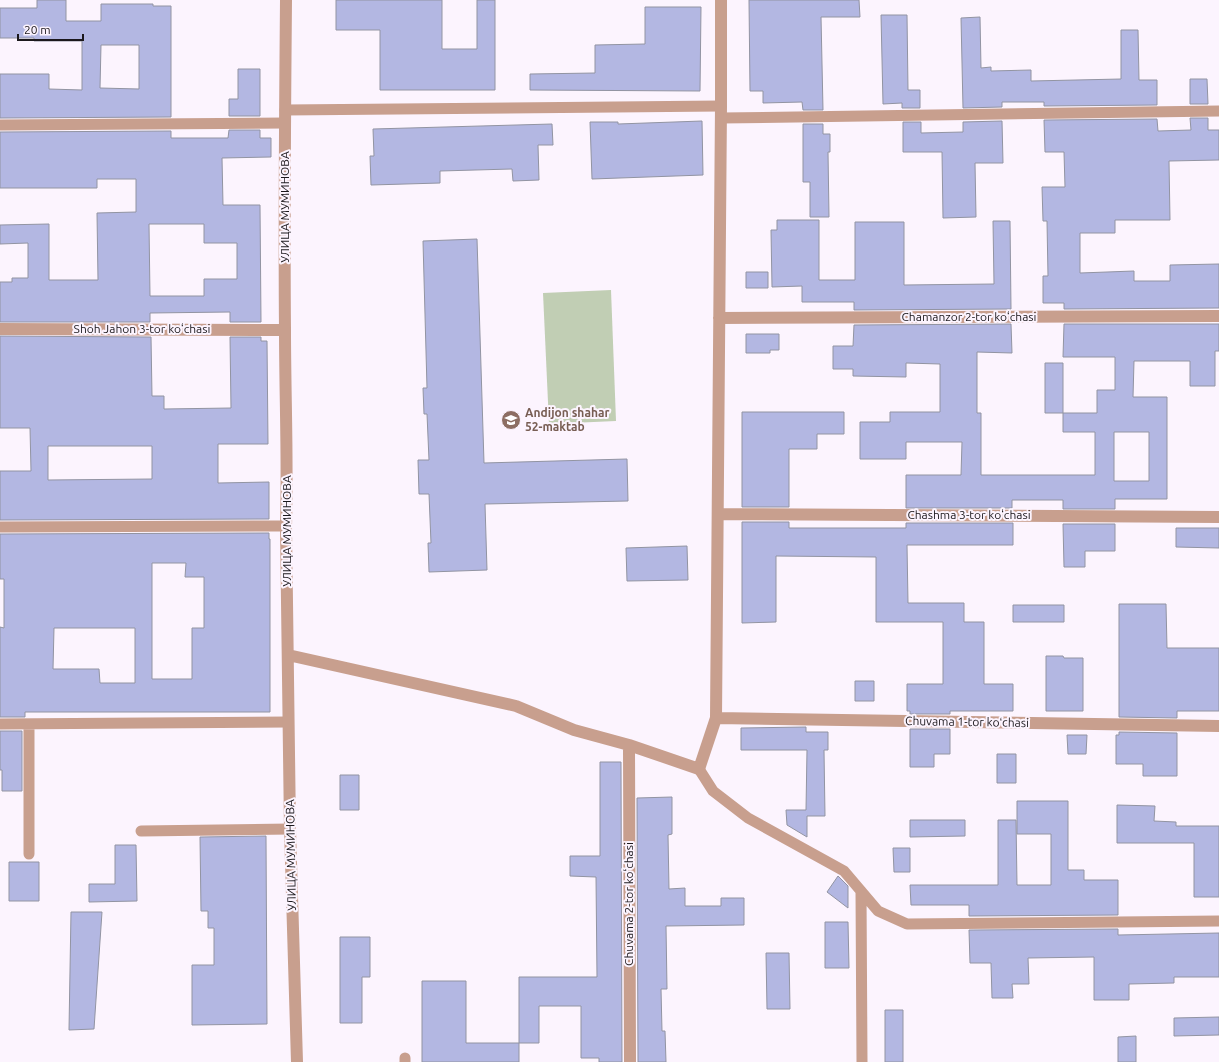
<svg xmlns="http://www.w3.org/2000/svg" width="1219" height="1062" font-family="Ubuntu,sans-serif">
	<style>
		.green { fill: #c1ceb4 }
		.building { fill: #b3b7e2; stroke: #9294a2; fill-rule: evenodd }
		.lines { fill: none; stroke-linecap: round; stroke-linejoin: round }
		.service { stroke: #c89f8e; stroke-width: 11 }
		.minor { stroke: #c89f8e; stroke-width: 12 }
		.labels { text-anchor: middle; stroke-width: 4; stroke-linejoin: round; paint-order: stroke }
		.street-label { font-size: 12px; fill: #1b181c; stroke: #fcf4fe }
		.education-label { font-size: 12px; font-weight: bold; fill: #785e54; stroke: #fcf4fe; text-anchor: start }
	</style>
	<rect width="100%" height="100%" fill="#fcf4fe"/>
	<path class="green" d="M 611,290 L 616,421 L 549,424 L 543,293 Z"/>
	<path class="building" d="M 37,0 L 66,0 L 66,21 L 101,21 L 101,4 L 153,4 L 153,6 L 171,6 L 171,117 L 0,118 L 0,74 L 49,74 L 49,89 L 82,90 L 82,41 L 34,41 L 34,38 L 0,38 L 0,8 L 37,8 ZM 101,45 L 139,45 L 139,89 L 100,88 Z
		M 336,0 L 442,0 L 442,49 L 477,49 L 477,0 L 495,0 L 495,90 L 380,90 L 380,30 L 336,30 Z
		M 749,0 L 859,0 L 860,17 L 821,17 L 823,110 L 803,110 L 802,102 L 763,103 L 763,91 L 750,91 Z
		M 645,7 L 701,7 L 700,91 L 530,90 L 530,74 L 595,73 L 595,45 L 645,44 Z
		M 881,15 L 907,15 L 908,90 L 920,90 L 920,108 L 902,108 L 902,103 L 883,104 Z
		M 980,17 L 981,68 L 991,67 L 991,71 L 1031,70 L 1031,81 L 1121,79 L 1121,30 L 1138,30 L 1139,80 L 1157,80 L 1157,105 L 1044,106 L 1044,102 L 1002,102 L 1002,107 L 963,108 L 961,18 Z
		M 238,69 L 260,69 L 260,116 L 229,116 L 229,99 L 238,99 Z
		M 1190,79 L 1207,79 L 1208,104 L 1190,104 Z
		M 1190,118 L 1208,118 L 1208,130 L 1219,130 L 1219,160 L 1169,161 L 1170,220 L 1115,220 L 1115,233 L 1080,233 L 1080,273 L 1134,271 L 1134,281 L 1170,281 L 1170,265 L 1219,264 L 1219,308 L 1064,309 L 1064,303 L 1043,303 L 1043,276 L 1048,276 L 1047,221 L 1043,221 L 1042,187 L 1065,187 L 1064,152 L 1045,152 L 1044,120 L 1157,119 L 1158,131 L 1191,130 Z
		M 702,121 L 703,175 L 592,179 L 590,122 L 618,122 L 618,124 Z
		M 1002,121 L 1003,163 L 975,163 L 976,217 L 943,218 L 942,152 L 903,152 L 903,122 L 921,122 L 921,133 L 963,132 L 963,122 Z
		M 552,124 L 553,145 L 538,145 L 539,180 L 513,181 L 512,169 L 440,171 L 440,183 L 371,185 L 370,156 L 374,156 L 373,129 Z
		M 803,124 L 823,124 L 823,134 L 830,134 L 830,152 L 828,152 L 829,217 L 810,217 L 810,182 L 803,182 Z
		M 229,130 L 260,130 L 260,138 L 271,138 L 271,157 L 222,158 L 223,205 L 260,205 L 261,322 L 230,322 L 230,312 L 150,313 L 150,322 L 0,322 L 0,282 L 12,282 L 12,278 L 28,278 L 28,243 L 0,244 L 0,225 L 49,224 L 49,280 L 98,280 L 97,213 L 136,212 L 136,179 L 97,179 L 97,188 L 0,188 L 0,132 L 171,131 L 171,138 L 228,138 ZM 149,224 L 204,224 L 204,243 L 237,243 L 237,279 L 204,279 L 204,296 L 150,296 Z
		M 777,220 L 819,220 L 819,280 L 855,280 L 855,222 L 904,222 L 904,285 L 994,284 L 993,221 L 1010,221 L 1011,309 L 854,310 L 854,302 L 802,302 L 802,286 L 772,287 L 771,230 L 777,230 Z
		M 477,239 L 484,463 L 627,459 L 628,501 L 485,504 L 487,570 L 429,572 L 428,543 L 431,543 L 429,494 L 419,494 L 418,460 L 429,460 L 427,414 L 424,414 L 423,388 L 427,388 L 423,241 Z
		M 746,272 L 768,272 L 768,288 L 746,288 Z
		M 1011,324 L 1012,353 L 977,352 L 977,413 L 981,413 L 981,475 L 1095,475 L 1095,432 L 1063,432 L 1063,413 L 1097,413 L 1097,390 L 1115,390 L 1115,357 L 1063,357 L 1064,324 L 1219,324 L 1219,351 L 1215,351 L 1215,386 L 1190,386 L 1190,361 L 1134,361 L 1133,397 L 1167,397 L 1167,499 L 1115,499 L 1115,509 L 1063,509 L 1063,500 L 1012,500 L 1012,508 L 906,508 L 906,475 L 961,475 L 962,442 L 906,442 L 906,459 L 860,459 L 860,422 L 890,422 L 890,412 L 940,412 L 940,364 L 906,363 L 906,377 L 853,376 L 853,369 L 833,369 L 833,346 L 853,346 L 854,325 ZM 1114,432 L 1149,432 L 1149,481 L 1114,481 Z
		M 746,334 L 779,334 L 779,350 L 770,350 L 770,353 L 746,353 Z
		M 0,336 L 151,337 L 152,396 L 164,396 L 164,409 L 231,408 L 230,337 L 261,337 L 261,341 L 267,341 L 268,444 L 218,444 L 218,483 L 269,482 L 269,519 L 0,520 L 0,471 L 31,471 L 30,428 L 0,428 ZM 48,446 L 152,446 L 152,479 L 48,480 Z
		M 1045,363 L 1063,363 L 1063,413 L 1045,413 Z
		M 742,412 L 844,412 L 844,434 L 817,434 L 817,449 L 789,449 L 789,507 L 742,507 Z
		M 742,522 L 789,522 L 789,528 L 906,528 L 906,523 L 1013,523 L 1013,545 L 907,545 L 908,603 L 964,603 L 964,622 L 984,622 L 984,684 L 1013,684 L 1013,711 L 950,711 L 950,714 L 910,714 L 910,711 L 907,711 L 907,684 L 943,684 L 943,622 L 876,622 L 876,557 L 776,556 L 776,622 L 742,623 Z
		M 1063,524 L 1115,524 L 1115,551 L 1085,551 L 1085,567 L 1064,567 Z
		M 1176,528 L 1219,528 L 1219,548 L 1176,547 Z
		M 269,533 L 269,539 L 270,539 L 270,712 L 25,712 L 25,717 L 0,717 L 0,627 L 4,628 L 4,579 L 0,579 L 0,534 ZM 152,563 L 186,563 L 185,577 L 204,577 L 204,628 L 192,628 L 192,679 L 152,679 ZM 54,628 L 135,628 L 135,683 L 100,683 L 99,669 L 53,669 Z
		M 687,546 L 688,580 L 627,581 L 626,548 Z
		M 1119,604 L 1166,604 L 1167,648 L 1219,648 L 1219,711 L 1177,711 L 1177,718 L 1119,717 Z
		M 1013,605 L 1064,605 L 1064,622 L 1013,622 Z
		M 1046,656 L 1063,656 L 1064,658 L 1083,658 L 1083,711 L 1046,711 Z
		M 855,681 L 874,681 L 874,701 L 855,701 Z
		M 806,727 L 806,732 L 828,732 L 828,750 L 824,750 L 825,816 L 807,816 L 807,837 L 787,825 L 786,810 L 806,810 L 807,750 L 741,750 L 741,728 Z
		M 910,729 L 950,729 L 950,754 L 934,754 L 934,767 L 910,767 Z
		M 0,731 L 22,731 L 22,791 L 2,791 L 2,770 L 0,770 Z
		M 1119,732 L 1177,733 L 1177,776 L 1143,776 L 1143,764 L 1116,764 L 1116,735 L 1119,735 Z
		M 1067,735 L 1087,735 L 1086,754 L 1068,754 Z
		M 997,754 L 1016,754 L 1016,783 L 997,783 Z
		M 600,762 L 621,762 L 622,1062 L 599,1062 L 599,1058 L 581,1058 L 581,1006 L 539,1006 L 539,1043 L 519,1043 L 519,977 L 597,977 L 596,877 L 570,876 L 570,856 L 600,856 Z
		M 340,775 L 359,775 L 359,810 L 340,810 Z
		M 672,797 L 672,834 L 668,835 L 669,889 L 685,888 L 685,906 L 721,906 L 721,898 L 744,898 L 744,925 L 666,926 L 667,989 L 661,989 L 662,1031 L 665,1031 L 666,1062 L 638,1062 L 637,798 Z
		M 1017,801 L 1068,801 L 1068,870 L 1084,870 L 1084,880 L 1118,880 L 1118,915 L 969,916 L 969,905 L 911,905 L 910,885 L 998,885 L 998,820 L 1016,820 L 1017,885 L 1051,885 L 1051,834 L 1017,834 Z
		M 1117,805 L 1155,806 L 1154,821 L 1176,822 L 1176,826 L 1219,826 L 1219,897 L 1194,897 L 1194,843 L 1117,843 Z
		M 910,820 L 965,820 L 965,836 L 910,837 Z
		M 266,836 L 267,1024 L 192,1025 L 192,965 L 214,965 L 214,928 L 208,928 L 208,911 L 201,911 L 200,837 Z
		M 115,845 L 136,845 L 137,901 L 89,902 L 89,884 L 115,884 Z
		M 893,848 L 910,848 L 910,872 L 894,872 Z
		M 9,862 L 39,862 L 39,901 L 9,901 Z
		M 838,876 L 848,886 L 848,908 L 827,892 Z
		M 71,912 L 102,912 L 94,1029 L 69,1030 Z
		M 825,922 L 848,922 L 849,968 L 825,968 Z
		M 1118,929 L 1118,935 L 1219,933 L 1219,977 L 1174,977 L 1174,983 L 1129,984 L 1129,1000 L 1094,1000 L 1094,957 L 1028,958 L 1029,984 L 1012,984 L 1013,998 L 992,998 L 991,963 L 970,963 L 969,930 Z
		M 340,937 L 370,937 L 370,977 L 362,977 L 362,1023 L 340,1023 Z
		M 766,953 L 789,953 L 790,1009 L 767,1009 Z
		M 422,981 L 466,981 L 466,1043 L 519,1043 L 519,1062 L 422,1062 Z
		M 885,1010 L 903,1010 L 903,1062 L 885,1062 Z
		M 1219,1017 L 1219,1035 L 1174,1036 L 1174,1018 Z
		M 1136,1036 L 1136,1062 L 1118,1062 L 1118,1037 Z"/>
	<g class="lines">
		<path class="service" d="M 285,110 L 721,106
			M 721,118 L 1219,111
			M 0,125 L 285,123
			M 0,527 L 286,526
			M 0,724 L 288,722
			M 29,724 L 29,854
			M 699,769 L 713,791 L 748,818 L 844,871 L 878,911 L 907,924 L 1219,921
			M 141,831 L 290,829
			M 861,891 L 862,1062
			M 405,1058 L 405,1062"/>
		<path class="minor" d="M 286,0 C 285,110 284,220 285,330 C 285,395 288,461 286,526 L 290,829 L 297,1062
			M 719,318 L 1219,316
			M 0,329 L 285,330
			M 718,514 L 1219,517
			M 288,655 L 516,706 L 574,730 L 629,745 L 699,769 L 716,718 L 721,106 L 721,0
			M 716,718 L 1219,726
			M 629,745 L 630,1062"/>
	</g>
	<defs>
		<symbol id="school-disc" viewBox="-11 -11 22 22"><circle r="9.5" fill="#8d6e63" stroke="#fcf4fe"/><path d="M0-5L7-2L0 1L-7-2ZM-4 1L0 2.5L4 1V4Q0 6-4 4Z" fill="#fff"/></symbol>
	</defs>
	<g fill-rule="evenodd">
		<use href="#school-disc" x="500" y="409" width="22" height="22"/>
	</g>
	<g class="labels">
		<g class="street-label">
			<text transform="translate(285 207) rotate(-90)" y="4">УЛИЦА МУМИНОВА</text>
			<text x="969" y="321">Chamanzor 2-tor koʻchasi</text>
			<text x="142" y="333">Shoh Jahon 3-tor koʻchasi</text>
			<text x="969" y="519">Chashma 3-tor koʻchasi</text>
			<text transform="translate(287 531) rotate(-90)" y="4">УЛИЦА МУМИНОВА</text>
			<text transform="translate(967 722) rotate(1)" y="4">Chuvama 1-tor koʻchasi</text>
			<text transform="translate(291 855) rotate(-91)" y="4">УЛИЦА МУМИНОВА</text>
			<text transform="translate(629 904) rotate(-90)" y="4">Chuvama 2-tor koʻchasi</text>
		</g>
		<g class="education-label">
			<text x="525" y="417">Andijon shahar<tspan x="525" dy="14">52-maktab</tspan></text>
		</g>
	</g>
	<path d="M18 34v6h65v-6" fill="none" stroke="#1b181c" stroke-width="2"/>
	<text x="24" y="34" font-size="12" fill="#1b181c" stroke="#fcf4fe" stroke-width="3" paint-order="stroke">20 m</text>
</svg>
